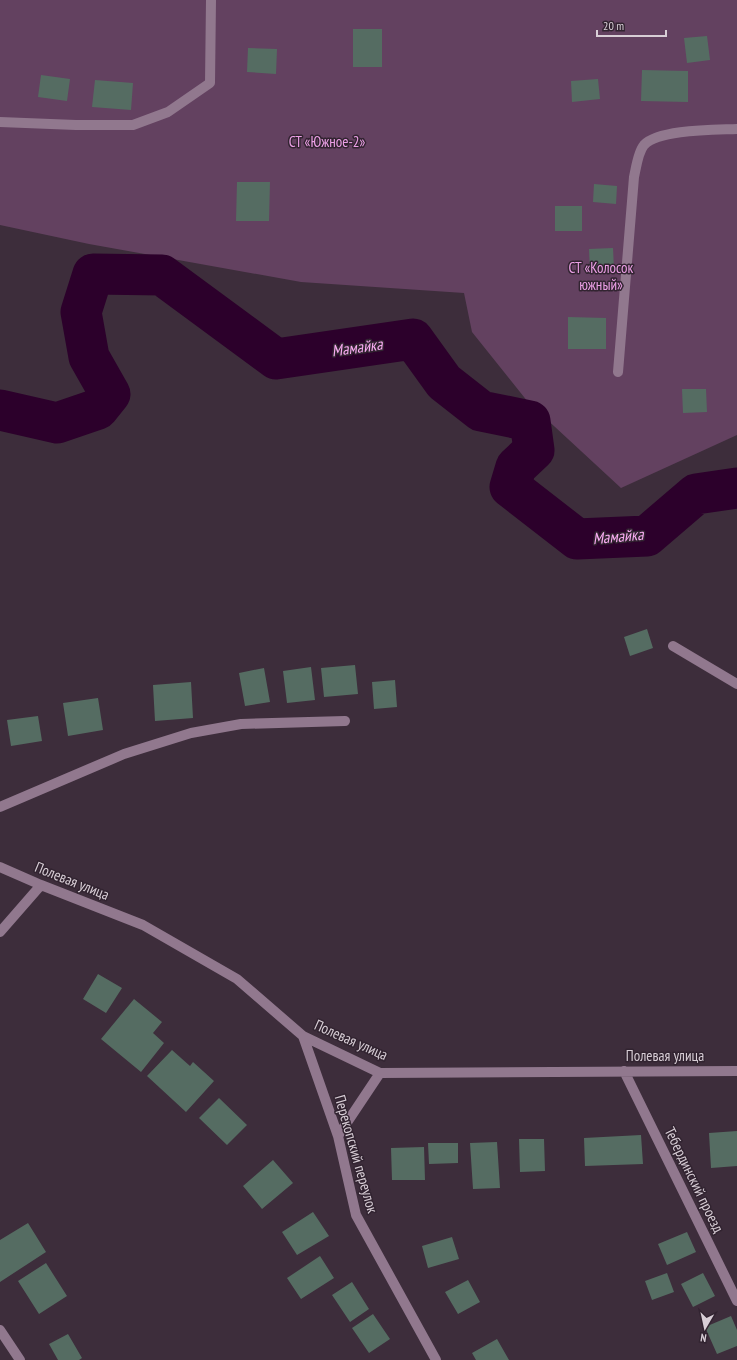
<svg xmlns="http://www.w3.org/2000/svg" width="737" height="1360" font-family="'PT Sans Narrow',sans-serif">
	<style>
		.green { fill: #634160 }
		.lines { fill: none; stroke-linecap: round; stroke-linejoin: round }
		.river { stroke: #2c002b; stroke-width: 41 }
		.building { fill: #556c62 }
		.minor { stroke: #91788e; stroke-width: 10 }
		.labels { text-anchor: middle; stroke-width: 3; stroke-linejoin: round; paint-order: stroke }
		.park-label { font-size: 15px; fill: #eca0e6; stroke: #322431 }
		.street-label { font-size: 15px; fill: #d8ced6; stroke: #322431 }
		.water-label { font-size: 16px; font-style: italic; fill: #fbadf4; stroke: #322431 }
	</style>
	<rect width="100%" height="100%" fill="#3d2d3b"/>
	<path class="green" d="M 0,0 L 737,0 L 737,435 L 621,488 L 528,402 L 472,332 L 464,293 L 301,282 L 89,244 L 0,225 Z"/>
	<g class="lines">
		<path class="river" d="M 0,410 L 57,423 L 98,409 L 110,394 L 89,357 L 81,312 L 93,274 L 162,275 L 276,359 L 413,339 L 444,382 L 481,411 L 530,421 L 534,450 L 516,467 L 510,487 L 577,539 L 647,536 L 696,494 L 737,488"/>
	</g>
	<path class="building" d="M 353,29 L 382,29 L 382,67 L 353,67 Z
		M 707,36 L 710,60 L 687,63 L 684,38 Z
		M 248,48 L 277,49 L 276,74 L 247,72 Z
		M 642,70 L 688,71 L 688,102 L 641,101 Z
		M 41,75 L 70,79 L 67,101 L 38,97 Z
		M 598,79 L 600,99 L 572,102 L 571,81 Z
		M 95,80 L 133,83 L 131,110 L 92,107 Z
		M 237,182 L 270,182 L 269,221 L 236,221 Z
		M 594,184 L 617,186 L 616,204 L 593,202 Z
		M 555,206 L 582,206 L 582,231 L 555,231 Z
		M 613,248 L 614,269 L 590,270 L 589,249 Z
		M 568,317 L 606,318 L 606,349 L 568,349 Z
		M 682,389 L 706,389 L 707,412 L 683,413 Z
		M 647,629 L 653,648 L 630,656 L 624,637 Z
		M 355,665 L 358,694 L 324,697 L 321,668 Z
		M 311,667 L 315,700 L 287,703 L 283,671 Z
		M 264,668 L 270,702 L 245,706 L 239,673 Z
		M 395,680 L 397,707 L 374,709 L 372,682 Z
		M 191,682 L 193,718 L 155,721 L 153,685 Z
		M 98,698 L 103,730 L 68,736 L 63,703 Z
		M 38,716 L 42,741 L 11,746 L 7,720 Z
		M 98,974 L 122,988 L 106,1013 L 83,999 Z
		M 134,999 L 162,1022 L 153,1033 L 164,1043 L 141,1072 L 101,1039 Z
		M 172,1050 L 190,1066 L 193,1062 L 214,1081 L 186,1112 L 147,1076 Z
		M 219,1098 L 247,1125 L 227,1145 L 199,1118 Z
		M 737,1131 L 737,1166 L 711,1168 L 709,1133 Z
		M 641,1135 L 643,1164 L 585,1166 L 584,1138 Z
		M 519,1139 L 544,1139 L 545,1171 L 520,1172 Z
		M 497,1142 L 500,1188 L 473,1189 L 470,1143 Z
		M 428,1143 L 458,1143 L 458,1163 L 429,1164 Z
		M 424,1147 L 425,1180 L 392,1180 L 391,1148 Z
		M 273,1160 L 293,1183 L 262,1209 L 243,1186 Z
		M 313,1212 L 329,1236 L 297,1255 L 282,1232 Z
		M 28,1223 L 46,1252 L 0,1282 L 0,1240 Z
		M 687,1232 L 696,1252 L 667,1265 L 658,1244 Z
		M 452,1237 L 459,1259 L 428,1268 L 422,1246 Z
		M 320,1256 L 334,1278 L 301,1299 L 287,1278 Z
		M 46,1263 L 67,1296 L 39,1314 L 18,1281 Z
		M 667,1273 L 674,1292 L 652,1300 L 645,1281 Z
		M 703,1273 L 715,1296 L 693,1307 L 681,1284 Z
		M 468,1280 L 480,1302 L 458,1314 L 445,1292 Z
		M 352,1282 L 369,1309 L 350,1322 L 332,1295 Z
		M 373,1314 L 390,1339 L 369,1353 L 352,1328 Z
		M 731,1316 L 737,1330 L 737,1346 L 717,1354 L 705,1327 Z
		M 68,1334 L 82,1358 L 79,1360 L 58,1360 L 49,1344 Z
		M 497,1339 L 509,1360 L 476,1360 L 472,1353 Z"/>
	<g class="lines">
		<path class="minor" d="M 0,122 L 76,125 L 133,125 L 168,112 L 210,83 L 211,0
			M 618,372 L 634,177 C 636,168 638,152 644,145 C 659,129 716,130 737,129
			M 673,646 L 737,684
			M 0,807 L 124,754 L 191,733 L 241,724 L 345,721
			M 0,867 L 41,885 L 143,925 L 237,979 L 303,1036 L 380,1073 L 737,1071
			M 0,932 L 41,885
			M 303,1036 L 338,1136 L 356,1215 L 436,1360
			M 624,1071 L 737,1301
			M 338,1136 L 380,1073
			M 0,1330 L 20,1360"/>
	</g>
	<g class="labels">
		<g class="park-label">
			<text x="327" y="147">СТ «Южное-2»</text>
			<text x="601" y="273">СТ «Колосок<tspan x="601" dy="17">южный»</tspan></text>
		</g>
		<g class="street-label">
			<text transform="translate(72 881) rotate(22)" y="5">Полевая улица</text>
			<text transform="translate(351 1040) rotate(24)" y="5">Полевая улица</text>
			<text x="665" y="1061">Полевая улица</text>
			<text transform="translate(356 1154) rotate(74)" y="5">Перекопский переулок</text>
			<text transform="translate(694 1180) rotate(64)" y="5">Тебердинский проезд</text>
		</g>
		<g class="water-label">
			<text transform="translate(357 347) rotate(-8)" y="6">Мамайка</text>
			<text transform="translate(618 536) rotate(-5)" y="6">Мамайка</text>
		</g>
	</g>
	<g transform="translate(705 1328) rotate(189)" stroke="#322431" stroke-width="3" paint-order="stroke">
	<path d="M0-3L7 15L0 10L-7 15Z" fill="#d8ced6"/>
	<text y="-6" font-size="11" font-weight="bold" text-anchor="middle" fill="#d8ced6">N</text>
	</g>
	<path d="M597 30v6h69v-6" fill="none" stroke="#d8ced6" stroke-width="2"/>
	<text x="603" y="30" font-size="12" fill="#d8ced6" stroke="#322431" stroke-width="3" paint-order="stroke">20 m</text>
</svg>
